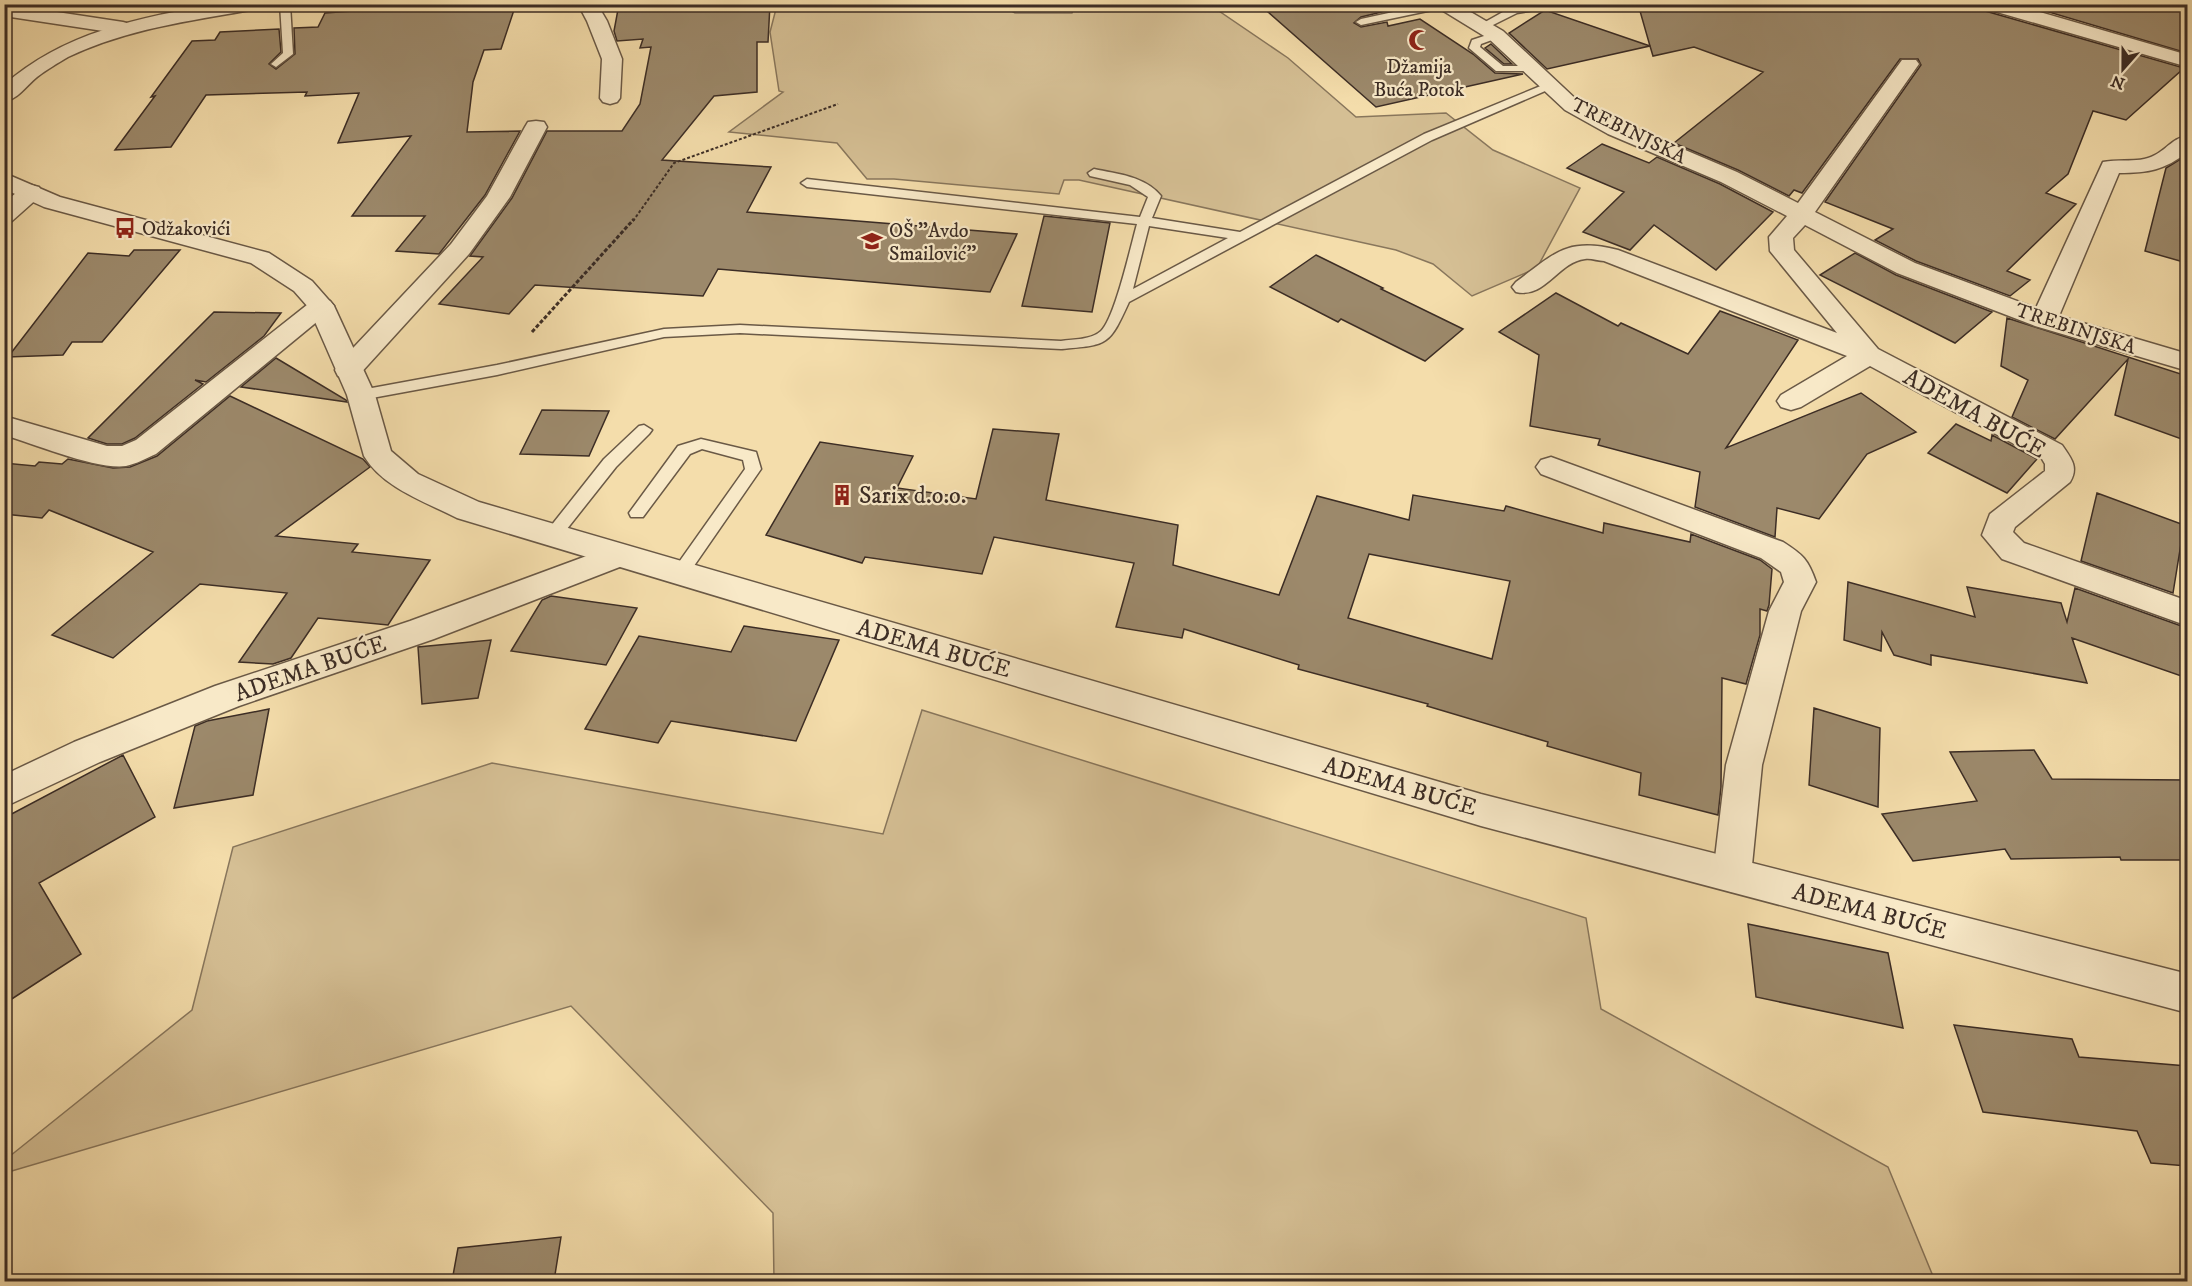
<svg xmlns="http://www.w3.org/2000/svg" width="2192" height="1286" font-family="'IM FELL DW Pica',serif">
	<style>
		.green { fill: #d5bf94; stroke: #88765c; stroke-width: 1.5 }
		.building { fill: #9c896b; stroke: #3c2d25; stroke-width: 1.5; fill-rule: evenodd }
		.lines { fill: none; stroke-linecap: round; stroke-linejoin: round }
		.service-casing { stroke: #6a5946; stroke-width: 3 }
		.minor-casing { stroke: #6a5946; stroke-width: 3 }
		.tertiary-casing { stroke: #6a5946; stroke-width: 3 }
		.path-far1 { stroke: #3c2d25; stroke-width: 2; stroke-dasharray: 3 2; stroke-linecap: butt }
		.path { stroke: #3c2d25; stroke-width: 3; stroke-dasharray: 4 2; stroke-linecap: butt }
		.service { fill: #f8e9c8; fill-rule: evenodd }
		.minor { fill: #f8e9c8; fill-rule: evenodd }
		.tertiary { fill: #f8e9c8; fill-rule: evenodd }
		.labels { text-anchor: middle; stroke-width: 4.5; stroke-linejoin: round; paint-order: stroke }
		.far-poi-label { font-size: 20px; fill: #3c2d25; stroke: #f8e9c8; text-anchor: start }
		.far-street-label { font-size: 20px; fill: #3c2d25; stroke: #f8e9c8 }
		.street-label { font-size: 24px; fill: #3c2d25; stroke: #f8e9c8 }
		.poi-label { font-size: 24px; fill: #3c2d25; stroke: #f8e9c8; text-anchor: start }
	</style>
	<rect width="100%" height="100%" fill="#f4ddab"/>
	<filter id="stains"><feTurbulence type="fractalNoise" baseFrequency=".00333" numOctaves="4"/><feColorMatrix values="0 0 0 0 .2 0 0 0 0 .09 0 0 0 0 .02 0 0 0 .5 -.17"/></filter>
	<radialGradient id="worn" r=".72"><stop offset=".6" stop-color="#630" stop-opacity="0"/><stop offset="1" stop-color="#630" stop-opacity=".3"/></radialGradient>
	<path class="green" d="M 999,4 L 1015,13 L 1072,13 L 1075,5 L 1210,5 L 1288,58 L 1356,117 L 1446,113 L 1493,150 L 1580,188 L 1537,268 L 1472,296 L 1433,264 L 1396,250 L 1079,180 L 1064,180 L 1059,194 L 894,179 L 867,179 L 837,143 L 729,132 L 783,92 L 779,91 L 770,32 L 777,5 Z
		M 922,710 L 1586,918 L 1601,1009 L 1888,1167 L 1935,1281 L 774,1281 L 773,1213 L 571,1006 L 5,1173 L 5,1160 L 192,1010 L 233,847 L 492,763 L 883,834 Z"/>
	<path class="building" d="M 395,4 L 516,4 L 501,49 L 484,50 L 473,82 L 467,132 L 520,131 L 485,195 L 439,254 L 396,251 L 425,216 L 352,216 L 411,136 L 338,143 L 359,93 L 305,96 L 307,92 L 206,95 L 171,147 L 115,150 L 155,96 L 151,97 L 192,41 L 215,40 L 220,32 L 279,29 L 281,52 L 269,64 L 276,69 L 295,54 L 294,28 L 318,27 L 325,13 L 394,8 Z
		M 619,4 L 770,4 L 768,42 L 757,42 L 757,92 L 714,96 L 662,160 L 771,167 L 747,212 L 1017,234 L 990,292 L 718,269 L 703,296 L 535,285 L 509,314 L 439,304 L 483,257 L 470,256 L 512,198 L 547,131 L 622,131 L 640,104 L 651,47 L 640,48 L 643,39 L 617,41 L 614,31 Z
		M 1259,4 L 1385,4 L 1386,11 L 1361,17 L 1354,23 L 1361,27 L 1387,22 L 1388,26 L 1420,19 L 1473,54 L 1495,73 L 1523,74 L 1376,107 Z
		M 1638,4 L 1979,4 L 1982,10 L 2184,68 L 2126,120 L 2093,111 L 2068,174 L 2046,193 L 2076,204 L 2007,271 L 2030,280 L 2010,296 L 1916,261 L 1875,240 L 1893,229 L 1825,202 L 1921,65 L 1918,59 L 1900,59 L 1802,193 L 1794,190 L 1789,196 L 1738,170 L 1674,143 L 1763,72 L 1694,47 L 1653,56 L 1650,46 L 1547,69 L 1509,33 L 1545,10 L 1650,46 Z
		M 2022,4 L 2187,4 L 2187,53 Z
		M 1491,44 L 1512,64 L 1504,64 L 1485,48 Z
		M 1602,144 L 1649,163 L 1657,157 L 1720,184 L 1773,212 L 1716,270 L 1654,225 L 1630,250 L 1583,232 L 1624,192 L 1567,168 Z
		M 2187,155 L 2187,263 L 2145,251 L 2166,168 Z
		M 1044,216 L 1110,223 L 1092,312 L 1022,306 Z
		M 134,250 L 180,250 L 102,342 L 72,342 L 63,355 L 8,357 L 88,253 L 129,256 Z
		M 1855,253 L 1896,275 L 1992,312 L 1955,343 L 1820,275 Z
		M 1316,255 L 1383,288 L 1381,289 L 1463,329 L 1425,361 L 1341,319 L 1338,322 L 1270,287 Z
		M 1556,293 L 1618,326 L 1621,323 L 1688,354 L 1720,311 L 1798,340 L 1726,448 L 1861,393 L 1916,432 L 1867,454 L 1819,519 L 1777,508 L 1775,537 L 1695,507 L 1700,472 L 1598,445 L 1600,439 L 1530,426 L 1539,355 L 1499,332 Z
		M 214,312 L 281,313 L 264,336 L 206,382 L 195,380 L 203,384 L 135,438 L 122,444 L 107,444 L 88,438 Z
		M 2007,318 L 2187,376 L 2187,441 L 2115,415 L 2128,359 L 2055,439 L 2012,417 L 2028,380 L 2001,366 Z
		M 276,358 L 346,400 L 347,402 L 241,387 Z
		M 230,396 L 363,459 L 370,467 L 276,536 L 358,544 L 352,552 L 430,560 L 388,625 L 318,618 L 291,658 L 273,664 L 239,662 L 287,593 L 200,584 L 113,658 L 52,635 L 153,552 L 49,510 L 42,518 L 4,514 L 4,463 L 35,466 L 39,462 L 62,464 L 68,459 L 113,468 L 130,467 L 157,456 Z
		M 542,410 L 609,411 L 589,456 L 520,454 Z
		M 1956,424 L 1991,441 L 1992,435 L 2037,459 L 2007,493 L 1928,453 Z
		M 993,429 L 1059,434 L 1046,500 L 1178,525 L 1173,565 L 1279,595 L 1317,496 L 1409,520 L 1413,495 L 1504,511 L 1506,506 L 1603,533 L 1604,523 L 1690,542 L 1691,534 L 1760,560 L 1772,569 L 1769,605 L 1767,611 L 1760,609 L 1760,635 L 1746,684 L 1722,678 L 1721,787 L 1718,815 L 1639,795 L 1641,773 L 1547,746 L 1548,742 L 1427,706 L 1428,704 L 1298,669 L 1299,665 L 1184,629 L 1182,638 L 1116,627 L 1134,563 L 994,537 L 982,574 L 865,557 L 862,563 L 766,535 L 820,442 L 913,456 L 897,488 L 976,499 ZM 1369,554 L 1510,581 L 1492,659 L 1348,618 Z
		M 2097,493 L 2184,525 L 2173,593 L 2081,561 Z
		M 1848,582 L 1975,617 L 1967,587 L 2061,603 L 2067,622 L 2075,588 L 2187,628 L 2187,678 L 2072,638 L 2087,683 L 1931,655 L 1931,665 L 1894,655 L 1882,632 L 1881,651 L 1844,640 Z
		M 551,596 L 637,608 L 606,665 L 511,651 L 542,600 Z
		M 744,626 L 839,640 L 796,741 L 671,721 L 658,743 L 585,729 L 639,636 L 731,652 Z
		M 491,640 L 478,698 L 422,704 L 418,647 Z
		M 1814,708 L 1880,728 L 1878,807 L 1809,785 Z
		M 269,709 L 253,795 L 174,808 L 195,726 L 207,721 Z
		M 2034,750 L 2052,779 L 2187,780 L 2187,860 L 2121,860 L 2120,857 L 2011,859 L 2005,849 L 1913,861 L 1882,814 L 1977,801 L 1950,752 Z
		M 123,755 L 155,817 L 39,883 L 81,954 L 4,1004 L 4,818 Z
		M 1748,924 L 1888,953 L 1903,1028 L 1756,997 Z
		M 1954,1025 L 2072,1039 L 2079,1057 L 2187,1066 L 2187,1166 L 2151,1163 L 2137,1131 L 1983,1112 Z
		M 561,1237 L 554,1281 L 452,1281 L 458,1248 Z"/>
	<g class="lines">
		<defs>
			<path id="service" d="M 280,4 L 290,4 L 293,54 L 276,67 L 271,64 L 283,53 Z
				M 1430,4 L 1447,5 L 1442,8 L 1361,25 L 1356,22 L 1361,19 Z
				M 1530,4 L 1546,6 L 1541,9 L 1517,13 L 1487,28 L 1478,26 L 1510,8 Z
				M 1496,32 L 1501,35 L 1500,37 L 1481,44 L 1480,47 L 1503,66 L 1531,66 L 1537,69 L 1535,71 L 1496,71 L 1469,48 L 1472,40 Z
				M 1548,83 L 1554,86 L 1552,88 L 1432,140 L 1129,302 C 1109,346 1108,345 1061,349 L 740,333 L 664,337 L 497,375 L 361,400 L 354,395 L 361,390 L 497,365 L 664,329 L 740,325 L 1061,341 C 1074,339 1091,340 1101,331 C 1115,318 1131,245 1137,224 L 807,187 L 801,183 L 807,179 L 1140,217 L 1148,197 L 1130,185 L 1090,176 L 1088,173 L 1094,169 C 1117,174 1145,176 1161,196 L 1152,218 L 1240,232 L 1424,134 ZM 1149,226 L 1228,238 L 1133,289 Z
				M 644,425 L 652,430 L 649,434 L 616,467 L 559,539 L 547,539 L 545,535 L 547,531 L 604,459 L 639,426 Z
				M 701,439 L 756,452 L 761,469 L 687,576 L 681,578 L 675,576 L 672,572 L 745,469 L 743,460 L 702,449 L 690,454 L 643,517 L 631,517 L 629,513 L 678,446 Z"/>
			<path id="minor" d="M 4,4 L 123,22 L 130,24 L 133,28 L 130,32 L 123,34 L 4,16 Z
				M 578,4 L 597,4 L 607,21 L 622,59 L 620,98 L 617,102 L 610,104 L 603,102 L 600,98 L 602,59 L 587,21 Z
				M 1432,4 L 1457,4 L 1503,31 L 1579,102 L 1624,124 L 1737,172 L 1798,203 L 1902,60 L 1916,60 L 1919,64 L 1815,212 L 1915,263 L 2036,308 L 2103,162 C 2120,158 2140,164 2155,155 C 2167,149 2174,137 2188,136 L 2188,152 C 2164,170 2149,173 2119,173 L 2059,316 L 2188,354 L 2188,371 L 2035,326 L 1897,273 L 1805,225 L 1793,238 L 1794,250 L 1878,349 L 2062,445 C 2071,458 2079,467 2070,482 L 2015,527 L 2013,532 L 2024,543 L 2188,601 L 2188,626 L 2002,559 L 1982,535 L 1990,514 L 2045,471 L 2045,464 L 2042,459 L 1870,366 L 1801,407 L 1791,410 L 1781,407 L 1777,401 L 1781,395 L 1847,356 L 1604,261 C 1598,261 1591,258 1585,259 C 1558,262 1545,299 1516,292 L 1512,287 L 1516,282 C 1555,253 1567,237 1618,250 L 1837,333 L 1770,251 L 1769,237 L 1787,216 L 1721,182 L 1608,134 L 1565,110 L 1489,39 Z
				M 1981,4 L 2012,4 L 2188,55 L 2188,67 L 1983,8 Z
				M 536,121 L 544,122 L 547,127 L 510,197 L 469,254 L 358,376 L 348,379 L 338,376 L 335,370 L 338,364 L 451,244 L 487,196 L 525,127 L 528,122 Z
				M 31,185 L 39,187 L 42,192 L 39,197 L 12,221 L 4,223 L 4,203 L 23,187 Z
				M 321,298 L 330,301 L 334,306 L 330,311 L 156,454 C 147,458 136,464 126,466 C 96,470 35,444 4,435 L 4,416 L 107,446 L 122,446 L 136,440 L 312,301 Z
				M 1551,457 L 1783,542 C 1803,555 1808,559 1816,582 L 1801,611 L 1762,765 L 1751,875 L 1745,887 L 1732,892 L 1719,887 L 1713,875 L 1726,765 L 1769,611 L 1784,582 L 1781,572 L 1761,558 L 1541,474 L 1536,467 L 1541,460 Z
				M 619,544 L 630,547 L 635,555 L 630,563 L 434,639 L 239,706 L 100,762 L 4,807 L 4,775 L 74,742 L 215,686 L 410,621 Z"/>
			<path id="tertiary" d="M 216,4 L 260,4 L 258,8 L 251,10 C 189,21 126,29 68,57 C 58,63 46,70 37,77 C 26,86 18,99 4,102 L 4,85 C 64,32 139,18 216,4 Z
				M 4,173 L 60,197 L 269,253 L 312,281 L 334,306 L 375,395 L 391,451 L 418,474 L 479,502 L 1481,794 L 2188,974 L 2188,1013 L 1481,826 L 457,518 C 426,502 383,488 364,456 L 347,395 L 309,308 L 294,291 L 251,263 L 44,207 L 4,189 Z"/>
		</defs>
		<use href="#service" class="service-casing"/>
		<use href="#minor" class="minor-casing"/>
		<use href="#tertiary" class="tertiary-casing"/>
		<path class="path-far1" d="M 633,221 L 674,163 L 838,104"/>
		<path class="path" d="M 532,332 L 634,219"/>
		<use href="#service" class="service"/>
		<use href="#minor" class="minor"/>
		<use href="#tertiary" class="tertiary"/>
	</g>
	<defs>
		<symbol id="mosque-bare" viewBox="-9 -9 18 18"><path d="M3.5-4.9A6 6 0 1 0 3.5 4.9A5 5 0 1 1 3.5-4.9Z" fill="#8f2418" stroke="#f8e9c8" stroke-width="2.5" paint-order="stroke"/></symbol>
		<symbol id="bus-bare" viewBox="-9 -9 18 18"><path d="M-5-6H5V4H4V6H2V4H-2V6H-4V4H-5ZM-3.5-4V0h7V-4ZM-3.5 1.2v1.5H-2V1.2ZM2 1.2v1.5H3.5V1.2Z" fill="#8f2418" stroke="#f8e9c8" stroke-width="2.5" paint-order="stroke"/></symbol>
		<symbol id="school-bare" viewBox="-9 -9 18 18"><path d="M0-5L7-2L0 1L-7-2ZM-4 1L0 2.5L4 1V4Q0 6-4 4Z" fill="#8f2418" stroke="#f8e9c8" stroke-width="2.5" paint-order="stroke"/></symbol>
		<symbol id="building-bare" viewBox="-9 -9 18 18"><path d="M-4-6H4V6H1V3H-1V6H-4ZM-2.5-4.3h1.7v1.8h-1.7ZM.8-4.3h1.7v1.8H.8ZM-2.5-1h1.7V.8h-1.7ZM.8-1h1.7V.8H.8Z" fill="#8f2418" stroke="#f8e9c8" stroke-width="2.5" paint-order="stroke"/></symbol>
	</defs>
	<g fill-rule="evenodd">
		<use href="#mosque-bare" x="1404" y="25" width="30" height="30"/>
		<use href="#bus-bare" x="110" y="213" width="30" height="30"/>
		<use href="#school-bare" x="857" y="226" width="30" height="30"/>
		<use href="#building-bare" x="827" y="480" width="30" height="30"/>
	</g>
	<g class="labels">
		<g class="far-poi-label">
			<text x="1419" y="73" text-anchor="middle">Džamija<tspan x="1419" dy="23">Buća Potok</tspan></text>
			<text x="142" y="235">Odžakovići</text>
			<text x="889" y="237">OŠ "Avdo<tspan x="889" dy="23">Smailović"</tspan></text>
		</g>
		<g class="far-street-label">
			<text transform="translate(1629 130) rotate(26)" y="7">TREBINJSKA</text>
			<text transform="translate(2076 328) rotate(18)" y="7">TREBINJSKA</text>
		</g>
		<g class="street-label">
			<text transform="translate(1975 413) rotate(29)" y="8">ADEMA BUĆE</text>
			<text transform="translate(934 648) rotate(16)" y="8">ADEMA BUĆE</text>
			<text transform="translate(310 668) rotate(-19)" y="8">ADEMA BUĆE</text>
			<text transform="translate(1400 786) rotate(16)" y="8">ADEMA BUĆE</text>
			<text transform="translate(1870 911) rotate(15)" y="8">ADEMA BUĆE</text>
		</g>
		<g class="poi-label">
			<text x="859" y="503">Sarix d.o.o.</text>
		</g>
	</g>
	<rect width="2192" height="1286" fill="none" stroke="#f4ddab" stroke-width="24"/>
	<rect x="6" y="6" width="2180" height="1274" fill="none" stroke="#3c2d25" stroke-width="3"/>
	<rect x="12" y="12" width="2168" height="1262" fill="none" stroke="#3c2d25" stroke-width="1.5"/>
	<g transform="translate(2123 69) rotate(201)" stroke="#f8e9c8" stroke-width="4.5" paint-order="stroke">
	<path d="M0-4.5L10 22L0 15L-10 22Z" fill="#3c2d25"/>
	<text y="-9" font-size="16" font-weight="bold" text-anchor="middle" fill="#3c2d25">N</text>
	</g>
	<rect width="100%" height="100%" filter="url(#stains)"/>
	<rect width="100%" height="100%" fill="url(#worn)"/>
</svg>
